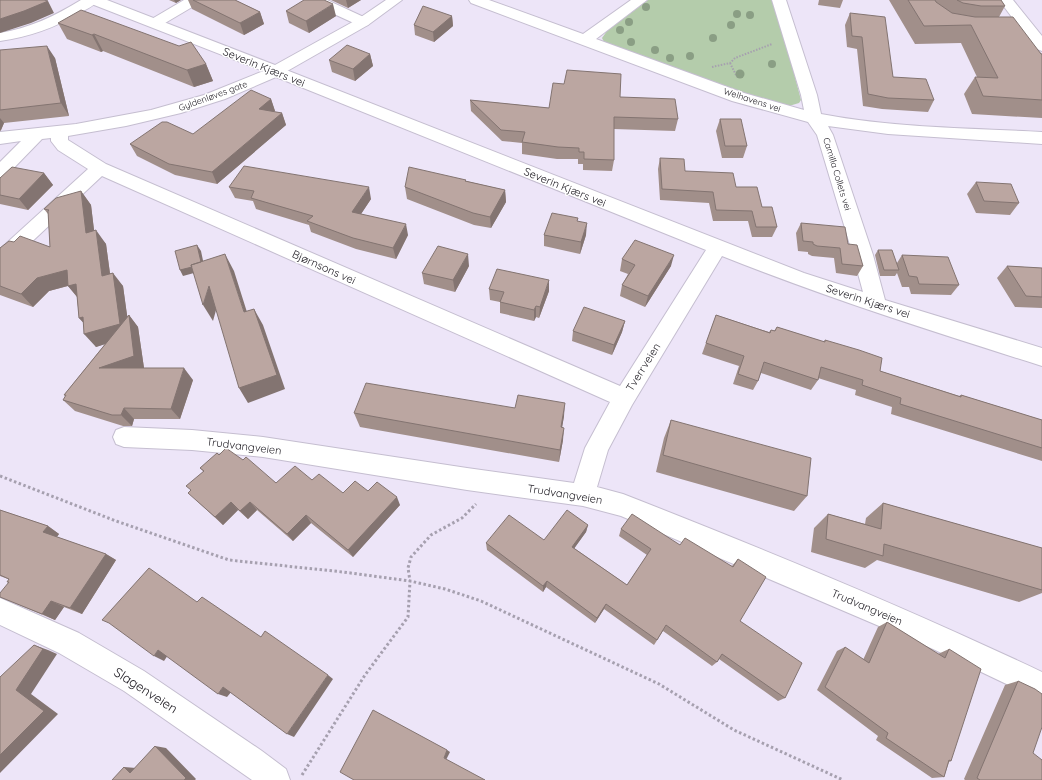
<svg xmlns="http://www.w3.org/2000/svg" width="1042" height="780" font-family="Quicksand,sans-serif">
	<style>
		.green { fill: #b4ccab }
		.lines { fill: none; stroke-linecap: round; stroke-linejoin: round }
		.minor-casing { stroke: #c5bed0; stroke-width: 2 }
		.major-casing { stroke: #c5bed0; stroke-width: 2 }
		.path-far1 { stroke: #a6a0af; stroke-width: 2; stroke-dasharray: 1.5 1.5; stroke-linecap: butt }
		.path { stroke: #a6a0af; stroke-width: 3; stroke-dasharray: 2.5 2.5; stroke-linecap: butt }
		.minor { fill: #fff; fill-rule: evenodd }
		.major { fill: #fff; fill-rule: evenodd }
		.tree { fill: #8a9e84 }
		.wall { fill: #a18f8a }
		.shaded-wall { fill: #837471 }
		.building { fill: #bba6a1; stroke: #837471 }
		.labels { text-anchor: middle; stroke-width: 3; stroke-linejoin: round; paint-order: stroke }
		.far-street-label { font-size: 9px; fill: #1c1920; stroke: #fff }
		.street-label { font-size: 11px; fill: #1c1920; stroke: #fff }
		.near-street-label { font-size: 13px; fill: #1c1920; stroke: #fff }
	</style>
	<rect width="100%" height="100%" fill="#ede5f8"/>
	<path class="green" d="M 648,0 L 772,0 L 785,39 L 801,100 L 799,103 L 789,106 L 753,97 L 605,44 L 602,38 L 607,31 Z"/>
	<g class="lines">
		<defs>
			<path id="minor" d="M 81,0 L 98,0 C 94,6 87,9 81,12 C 55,28 29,37 0,41 L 0,33 C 30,28 55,16 81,0 Z
				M 184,0 L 201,0 L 199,3 L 160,26 L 155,27 L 150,26 L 148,23 L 150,20 Z
				M 308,0 L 327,0 L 368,19 L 370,22 L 368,25 L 363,26 L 358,25 L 310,3 Z
				M 469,0 L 489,0 L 583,34 L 631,0 L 647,0 L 596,39 L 744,93 L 804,110 L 801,95 L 772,0 L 786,0 L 817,95 L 821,114 C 894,128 969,128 1042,132 L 1042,144 L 888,134 L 828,126 L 833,135 L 873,255 L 885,300 L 1042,348 L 1042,366 C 934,332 827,298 722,256 L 632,405 L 608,450 L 597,487 L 623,494 C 764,549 905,607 1042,672 L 1042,701 L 933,649 L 621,516 L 583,506 L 467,490 L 263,457 L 192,450 L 124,447 L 116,444 L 113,437 L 116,430 L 124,427 L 192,430 L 263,437 L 467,468 L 574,483 L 585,448 L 610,402 L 102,176 L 7,265 L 0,267 L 0,249 L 88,169 L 58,150 L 51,141 L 51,138 L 42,139 L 6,176 L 0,178 L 0,162 L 21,141 L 0,144 L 0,132 L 76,124 L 151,110 L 204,95 L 276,66 L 804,273 L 863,292 L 853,255 L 817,135 L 808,122 L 732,101 L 471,3 ZM 276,77 L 706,250 L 620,386 L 106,164 L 68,140 L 68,136 L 126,126 L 181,113 L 225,99 Z
				M 999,0 L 1013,0 L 1042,36 L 1042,51 L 1037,49 L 1024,32 L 986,31 L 984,28 L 986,25 L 1017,24 Z
				M 0,598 L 79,633 L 144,671 L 262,751 L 286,769 L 290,780 L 252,780 L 124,691 L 59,653 L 0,625 Z"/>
			<path id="major" d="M 87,0 L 107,0 L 275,65 L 358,19 L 386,0 L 402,0 L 368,25 L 282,74 L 276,76 L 89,3 Z"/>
		</defs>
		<use href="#minor" class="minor-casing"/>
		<use href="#major" class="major-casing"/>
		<path class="path-far1" d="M 730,63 L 737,77
			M 712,67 L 730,63 L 735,58 L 772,44"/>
		<path class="path" d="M 0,476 L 116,521 L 229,560 L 343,572 L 410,581 L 445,589 L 481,601 L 659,684 L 734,730 L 843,780
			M 302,775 L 365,675 L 408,617 L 410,581 L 408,568 L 411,557 L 431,535 L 462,518 L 476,504"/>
		<use href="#minor" class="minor"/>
		<use href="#major" class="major"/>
	</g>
	<g class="tree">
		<circle cx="646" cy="7" r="4"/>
		<circle cx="737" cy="14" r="4"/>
		<circle cx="750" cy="15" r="4"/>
		<circle cx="629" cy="22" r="4"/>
		<circle cx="731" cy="25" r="4"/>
		<circle cx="620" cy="30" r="4"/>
		<circle cx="713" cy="38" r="4"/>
		<circle cx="631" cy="42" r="4"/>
		<circle cx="655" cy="50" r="4"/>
		<circle cx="690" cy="56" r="4"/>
		<circle cx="670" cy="58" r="4"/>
		<circle cx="772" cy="64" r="4"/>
		<circle cx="740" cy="74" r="4.5"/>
	</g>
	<path class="wall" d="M 169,0 L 181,0 L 176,3 Z
		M 188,0 L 235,0 L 260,12 L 264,24 L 244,35 L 192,9 Z
		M 331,0 L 361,0 L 348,8 Z
		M 819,0 L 843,0 L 840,8 L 818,5 Z
		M 889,0 L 1001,0 L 1005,6 L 999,17 L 1042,54 L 1042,118 L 972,114 L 964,94 L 975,77 L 977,77 L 961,43 L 915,44 Z
		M 286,11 L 336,16 L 309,33 L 289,23 Z
		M 850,13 L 893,77 L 934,100 L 928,112 L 882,109 L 863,106 L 857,49 L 847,47 L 845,25 Z
		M 452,16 L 453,26 L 434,42 L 415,35 L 414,25 Z
		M 58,23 L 206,64 L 213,81 L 194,87 L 103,51 L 101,52 L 67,39 Z
		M 0,50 L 55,58 L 69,116 L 4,123 L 1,130 L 0,131 Z
		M 370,54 L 373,66 L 355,81 L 332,72 L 329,60 Z
		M 620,97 L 678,119 L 675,131 L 614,129 L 614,160 L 612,171 L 583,170 L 583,164 L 578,164 L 578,159 L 557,159 L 522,154 L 522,143 L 502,141 L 471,111 L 470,100 L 549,108 Z
		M 271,99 L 275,111 L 274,112 L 282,113 L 286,125 L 217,184 L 175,175 L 137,156 L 130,144 L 193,134 Z
		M 720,119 L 747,146 L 743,158 L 722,158 L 716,131 Z
		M 660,158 L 685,171 L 736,187 L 762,207 L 777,227 L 772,237 L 752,237 L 748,221 L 713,221 L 709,203 L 660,200 L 658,169 Z
		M 44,173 L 53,185 L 28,210 L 0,204 L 0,178 Z
		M 466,181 L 505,190 L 506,202 L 491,228 L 474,225 L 407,199 L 405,187 Z
		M 976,182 L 1019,203 L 1010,215 L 976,213 L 967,194 Z
		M 229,187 L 371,199 L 361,214 L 408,235 L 396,259 L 356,249 L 311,232 L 309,225 L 256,209 L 253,201 L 235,198 Z
		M 81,191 L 91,205 L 94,231 L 106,244 L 110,273 L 123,286 L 127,316 L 129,315 L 138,327 L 144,368 L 142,368 L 193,380 L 180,419 L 134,419 L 132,426 L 123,426 L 75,411 L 63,400 L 66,396 L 64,395 L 105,344 L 96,347 L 83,322 L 79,318 L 77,297 L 68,286 L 49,291 L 33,307 L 0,295 L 0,248 L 50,247 L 48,214 L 44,209 Z
		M 577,221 L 586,235 L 580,254 L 544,246 L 544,235 Z
		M 801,223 L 848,244 L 863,266 L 857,276 L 836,273 L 834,258 L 812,256 L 808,254 L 808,252 L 798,251 L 796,233 Z
		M 878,250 L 897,263 L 902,255 L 959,285 L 951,295 L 911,294 L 909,287 L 902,287 L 897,273 L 895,276 L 880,276 L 875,255 Z
		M 622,259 L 671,266 L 645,307 L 620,296 L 622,285 L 628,274 L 620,271 Z
		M 469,266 L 455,292 L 424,284 L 422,273 Z
		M 1007,266 L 1042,268 L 1042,308 L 1015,307 L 997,278 Z
		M 489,289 L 549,291 L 539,318 L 536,317 L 534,321 L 500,313 L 500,302 L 490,300 Z
		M 716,315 L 769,332 L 771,330 L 774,331 L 777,327 L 824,342 L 825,340 L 880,371 L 959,396 L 961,395 L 1042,420 L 1042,461 L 891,414 L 892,407 L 855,395 L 856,390 L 818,378 L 818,380 L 811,390 L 761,373 L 758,381 L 753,390 L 733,384 L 739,366 L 702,354 Z
		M 625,321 L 622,332 L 612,355 L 572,341 L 573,331 Z
		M 354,413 L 564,416 L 562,427 L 563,440 L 559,462 L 360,427 Z
		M 671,420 L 807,496 L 794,511 L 656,472 L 664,438 Z
		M 219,455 L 276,483 L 312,480 L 343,493 L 368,491 L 400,505 L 353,557 L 311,523 L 293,541 L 257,510 L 248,519 L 238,510 L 223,525 L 197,501 L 203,471 L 200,468 Z
		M 883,503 L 1042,548 L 1042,593 L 1019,602 L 877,560 L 865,568 L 811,552 L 814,528 L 828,514 L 865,524 L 866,518 Z
		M 0,510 L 48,526 L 59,534 L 57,537 L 106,554 L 116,560 L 82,614 L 64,607 L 55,620 L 0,597 L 9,582 L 8,579 L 0,576 Z
		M 588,525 L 586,532 L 574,548 L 627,585 L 647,555 L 619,536 L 621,529 L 680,545 L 732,566 L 738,559 L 740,621 L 785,698 L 778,701 L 719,659 L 717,662 L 712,666 L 663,631 L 654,645 L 604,609 L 595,623 L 546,587 L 543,592 L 487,550 L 486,543 L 544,540 Z
		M 887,622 L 938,654 L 949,649 L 951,761 L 949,762 L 944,777 L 932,778 L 876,740 L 878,736 L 817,690 L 837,651 L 845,647 L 863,660 L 878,627 Z
		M 1018,681 L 1033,753 L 1042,780 L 965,780 L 964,779 L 1005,685 Z"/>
	<path class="shaded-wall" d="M 174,0 L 181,0 L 176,3 Z
		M 346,0 L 361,0 L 348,8 Z
		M 48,1 L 54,13 L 31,23 L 0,33 L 0,19 Z
		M 333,4 L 336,16 L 309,33 L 306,21 Z
		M 260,12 L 264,24 L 244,35 L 240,23 Z
		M 452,16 L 453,26 L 434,42 L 433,32 Z
		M 94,34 L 103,51 L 101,52 L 92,35 Z
		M 47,46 L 55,58 L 69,116 L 61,103 Z
		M 370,54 L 373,66 L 355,81 L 353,69 Z
		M 206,64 L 213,81 L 194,87 L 187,70 Z
		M 271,99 L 275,111 L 264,120 L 259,109 Z
		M 282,113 L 286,125 L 217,184 L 212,172 Z
		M 0,118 L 4,123 L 1,130 L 0,131 Z
		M 44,173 L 53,185 L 28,210 L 19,199 Z
		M 369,187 L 371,199 L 355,223 L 352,212 Z
		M 505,190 L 506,202 L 491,228 L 490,217 Z
		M 81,191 L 91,205 L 96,246 L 86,233 Z
		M 587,223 L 586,235 L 580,254 L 581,242 Z
		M 406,224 L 408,235 L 396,259 L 393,248 Z
		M 96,230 L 106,244 L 112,289 L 102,276 Z
		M 197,245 L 201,251 L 205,270 L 183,276 L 180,270 Z
		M 225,254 L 234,271 L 252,328 L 244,312 Z
		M 468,254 L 469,266 L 455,292 L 453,280 Z
		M 674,255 L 671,266 L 645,307 L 648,296 Z
		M 67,270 L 78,283 L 79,299 L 68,286 L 71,285 L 49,291 L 33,307 L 21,294 L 37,278 Z
		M 113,273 L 123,286 L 130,336 L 96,347 L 84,334 Z
		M 549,280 L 549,291 L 539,318 L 540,307 Z
		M 209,286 L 218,303 L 213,321 L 203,305 Z
		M 536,306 L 536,317 L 534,321 L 534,310 Z
		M 254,309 L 263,325 L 285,389 L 248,403 L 239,388 Z
		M 129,315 L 138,327 L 144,368 L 110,380 L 99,368 Z
		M 83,317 L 90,330 L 79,318 Z
		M 625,321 L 622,332 L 612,355 L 614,345 Z
		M 184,368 L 193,380 L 180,419 L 171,409 Z
		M 565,403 L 564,416 L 560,440 L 561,427 Z
		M 124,408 L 134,419 L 132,426 L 121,415 Z
		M 564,428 L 563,440 L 559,462 L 560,450 Z
		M 397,497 L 400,505 L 353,557 L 348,550 Z
		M 231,502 L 238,510 L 223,525 L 215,517 Z
		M 250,502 L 257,510 L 248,519 L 240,511 Z
		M 306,515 L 311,523 L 293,541 L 287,534 Z
		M 588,525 L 586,532 L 571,553 L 572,547 Z
		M 48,526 L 59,534 L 55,539 L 43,532 Z
		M 106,554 L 116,560 L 82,614 L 70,608 Z
		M 547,581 L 546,587 L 543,592 L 543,586 Z
		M 51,601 L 64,607 L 55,620 L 42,614 Z
		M 606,604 L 604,609 L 595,623 L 597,618 Z
		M 34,645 L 48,650 L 57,654 L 31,694 L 58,714 L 0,773 L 0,755 L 16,690 Z
		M 158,650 L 168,655 L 164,661 L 154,656 Z
		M 328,675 L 333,679 L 294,737 L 287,734 Z
		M 223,687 L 232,691 L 227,697 L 218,694 Z
		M 155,746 L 166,748 L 196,779 L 195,780 L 184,780 Z
		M 447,750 L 450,752 L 446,760 L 444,758 Z
		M 124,767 L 136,768 L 130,773 Z"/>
	<path class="building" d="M 0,0 L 44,0 L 48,1 L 24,11 L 0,19 Z
		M 193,0 L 235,0 L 260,12 L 240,23 Z
		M 304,0 L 324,0 L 333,4 L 306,21 L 286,11 Z
		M 908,0 L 935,0 L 936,2 L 952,13 L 975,17 L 1013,17 L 1041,54 L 1042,54 L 1042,100 L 983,96 L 975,77 L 998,78 L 971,25 L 924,26 Z
		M 957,0 L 1001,0 L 1005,6 L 981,6 L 963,3 Z
		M 423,6 L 452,16 L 433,32 L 414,25 Z
		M 81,10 L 179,46 L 191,42 L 206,64 L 187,70 L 94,34 L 92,35 L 58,23 Z
		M 850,13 L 885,17 L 893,77 L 926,79 L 934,100 L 888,98 L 868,94 L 862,37 L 852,36 Z
		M 347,45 L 370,54 L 353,69 L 329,60 Z
		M 47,46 L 61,103 L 0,110 L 0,50 Z
		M 567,70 L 621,74 L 620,97 L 675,99 L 678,119 L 614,117 L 614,160 L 584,159 L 584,152 L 579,152 L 579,148 L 558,147 L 522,142 L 525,132 L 501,130 L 470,100 L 549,108 L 553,83 L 564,84 Z
		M 251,90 L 271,99 L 259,109 L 282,113 L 212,172 L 169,164 L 130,144 L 162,122 L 167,122 L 193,134 Z
		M 720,119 L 741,119 L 747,146 L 725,146 Z
		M 660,158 L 684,159 L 685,171 L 733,173 L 736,187 L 757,187 L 762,207 L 772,207 L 777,227 L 756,227 L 752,211 L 716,210 L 713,192 L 662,189 Z
		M 244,166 L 369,187 L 352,212 L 406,224 L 393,248 L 353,238 L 307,221 L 313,216 L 251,198 L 254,191 L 229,187 Z
		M 12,167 L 44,173 L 19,199 L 0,195 L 0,178 Z
		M 409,167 L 466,180 L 465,181 L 505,190 L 490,217 L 473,213 L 405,187 Z
		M 976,182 L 1011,184 L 1019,203 L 984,201 Z
		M 81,191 L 86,233 L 96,230 L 102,276 L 113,273 L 120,324 L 84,334 L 83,317 L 79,318 L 76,284 L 68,286 L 67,270 L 37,278 L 21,294 L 0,286 L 0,248 L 9,241 L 14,242 L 20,236 L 50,247 L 48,211 L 49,210 L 44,209 L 56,198 Z
		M 552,213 L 578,218 L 577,221 L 587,223 L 581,242 L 544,235 Z
		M 801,223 L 845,227 L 848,244 L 857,245 L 863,266 L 842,264 L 840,248 L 817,246 L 813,244 L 813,242 L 803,241 Z
		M 635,240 L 674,255 L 648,296 L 622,285 L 635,265 L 622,259 Z
		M 197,245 L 201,262 L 191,265 L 192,267 L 180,270 L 175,251 Z
		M 438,246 L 468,254 L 453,280 L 422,273 Z
		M 878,250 L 892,250 L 899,270 L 884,270 Z
		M 225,254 L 244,312 L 254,309 L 277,375 L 239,388 L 209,286 L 203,305 L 191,265 Z
		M 902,255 L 948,257 L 959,285 L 919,284 L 917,277 L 909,276 Z
		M 1007,266 L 1042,268 L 1042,297 L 1026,296 Z
		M 497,269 L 549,280 L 540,307 L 536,306 L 534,310 L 500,302 L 504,292 L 489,289 Z
		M 584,307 L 625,321 L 614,345 L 573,331 Z
		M 129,315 L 134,356 L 99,368 L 184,368 L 171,409 L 124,408 L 121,415 L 112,415 L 63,400 L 66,395 L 64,395 Z
		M 716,315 L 770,333 L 771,330 L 775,331 L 777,327 L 825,342 L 825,340 L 859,350 L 882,358 L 880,371 L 961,397 L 961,395 L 1042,420 L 1042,448 L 900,404 L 901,398 L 862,385 L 863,380 L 821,367 L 818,380 L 764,362 L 758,381 L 738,374 L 744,356 L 706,343 Z
		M 366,383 L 515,408 L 518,395 L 565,403 L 561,427 L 564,428 L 560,450 L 354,413 Z
		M 671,420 L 811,458 L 807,496 L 663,455 Z
		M 226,448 L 243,460 L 246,457 L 276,483 L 295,466 L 312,480 L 319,474 L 343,493 L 355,481 L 368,491 L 377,482 L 397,497 L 348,550 L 306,515 L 287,534 L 250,502 L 240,511 L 231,502 L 215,517 L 188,493 L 191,490 L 186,486 L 204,471 L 200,468 L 217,453 L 219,455 Z
		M 883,503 L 1042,548 L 1042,590 L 884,544 L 883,556 L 826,539 L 828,514 L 881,529 Z
		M 0,510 L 48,526 L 43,532 L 106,554 L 70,608 L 51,601 L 42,614 L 0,597 L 0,593 L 9,582 L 7,582 L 9,579 L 0,575 Z
		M 567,510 L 588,525 L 572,547 L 627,585 L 651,549 L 621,529 L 632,514 L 680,545 L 685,538 L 733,567 L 738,559 L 766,577 L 740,621 L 802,663 L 785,698 L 722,654 L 717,662 L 666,625 L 657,640 L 606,604 L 597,618 L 547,581 L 543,586 L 486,543 L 509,515 L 544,540 Z
		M 149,568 L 197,602 L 202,597 L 261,637 L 265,631 L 328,675 L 287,734 L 223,687 L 218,694 L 158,650 L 154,656 L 109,623 L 102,620 Z
		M 887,622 L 945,658 L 949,649 L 981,669 L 951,761 L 949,760 L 944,777 L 886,738 L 888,733 L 825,687 L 845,647 L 869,663 Z
		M 34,645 L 43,649 L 16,690 L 44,711 L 0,755 L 0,677 Z
		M 1018,681 L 1035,689 L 1042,694 L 1042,727 L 1033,753 L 1042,760 L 1042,780 L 980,780 L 977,778 Z
		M 373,710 L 447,750 L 444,758 L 485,780 L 354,780 L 340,772 Z
		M 155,746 L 186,778 L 184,780 L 112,780 L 124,767 L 130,773 Z"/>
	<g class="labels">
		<g class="far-street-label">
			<text transform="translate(213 96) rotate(-20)" y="3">Gyldenløves gate</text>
			<text transform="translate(752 100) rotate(18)" y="3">Welhavens vei</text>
			<text transform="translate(837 174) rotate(73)" y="3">Camilla Collets vei</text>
		</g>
		<g class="street-label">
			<text transform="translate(264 67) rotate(22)" y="4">Severin Kjærs vei</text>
			<text transform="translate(565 187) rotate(22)" y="4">Severin Kjærs vei</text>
			<text transform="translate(324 267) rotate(24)" y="4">Bjørnsons vei</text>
			<text transform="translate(868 301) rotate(18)" y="4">Severin Kjærs vei</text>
			<text transform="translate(643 367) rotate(-58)" y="4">Tverrveien</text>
			<text transform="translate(244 446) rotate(7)" y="4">Trudvangveien</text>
			<text transform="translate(565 494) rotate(9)" y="4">Trudvangveien</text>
			<text transform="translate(867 607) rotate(23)" y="4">Trudvangveien</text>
		</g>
		<g class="near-street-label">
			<text transform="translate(146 690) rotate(33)" y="5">Slagenveien</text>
		</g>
	</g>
</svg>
